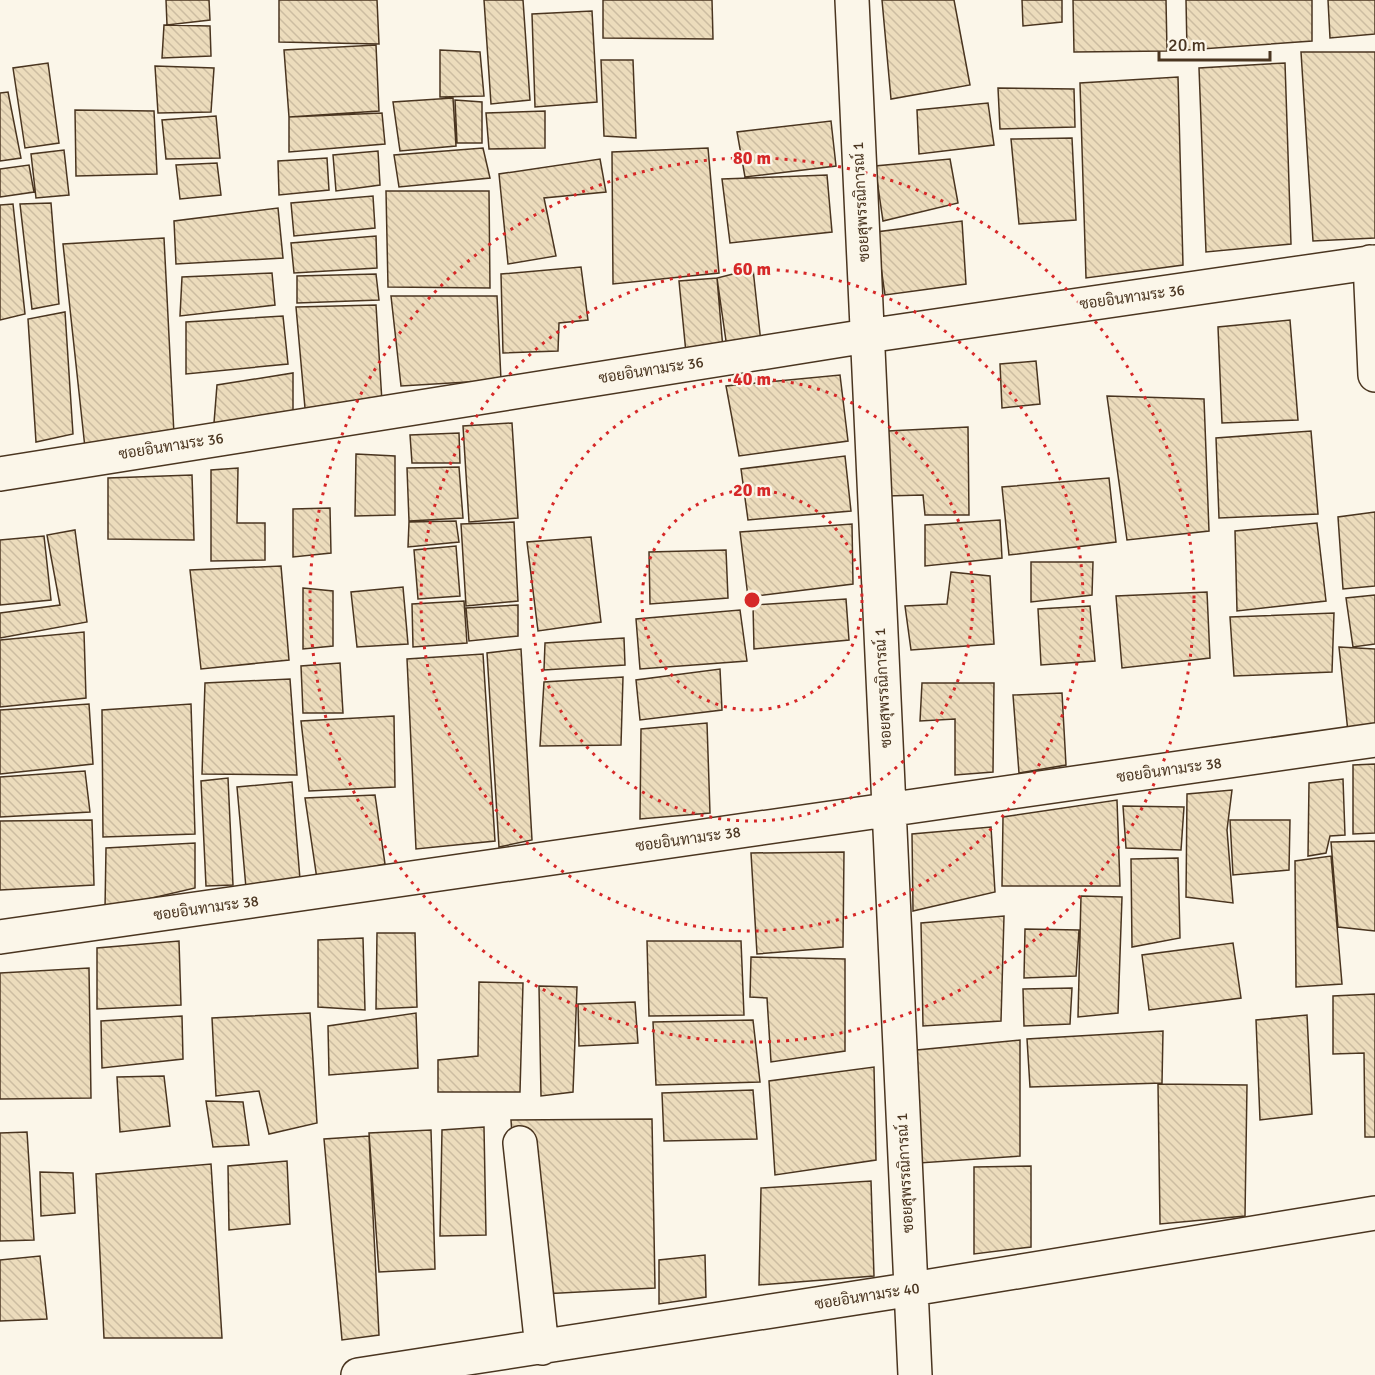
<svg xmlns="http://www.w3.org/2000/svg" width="1375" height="1375" font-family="Signika,Sarabun,sans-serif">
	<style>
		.building { fill: url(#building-back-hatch); stroke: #4a3520; stroke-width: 1.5 }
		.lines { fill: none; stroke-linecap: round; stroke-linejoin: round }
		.minor-casing { stroke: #4a3520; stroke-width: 36 }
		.minor { stroke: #fbf6e9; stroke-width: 33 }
		.ring { fill: none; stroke: #d62828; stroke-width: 3; stroke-dasharray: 3 6 }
		.labels { text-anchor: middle; stroke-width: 4.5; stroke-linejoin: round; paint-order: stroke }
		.street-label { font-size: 15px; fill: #4a3520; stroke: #fbf6e9 }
		.centre { fill: #d62828; stroke: #fbf6e9; stroke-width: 3 }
		.ring-label { font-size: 18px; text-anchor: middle; font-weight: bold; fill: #d62828; stroke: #fbf6e9; stroke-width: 4.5; stroke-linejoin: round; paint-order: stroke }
	</style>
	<defs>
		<pattern id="building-back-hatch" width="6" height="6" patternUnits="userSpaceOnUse" patternTransform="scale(1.5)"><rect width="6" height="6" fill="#ecdcbc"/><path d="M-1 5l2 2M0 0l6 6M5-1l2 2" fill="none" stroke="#ccbda1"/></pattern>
	</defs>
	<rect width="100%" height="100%" fill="#fbf6e9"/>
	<path class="building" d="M 166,0 L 209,0 L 210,20 L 167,25 Z
		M 279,0 L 377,0 L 379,44 L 279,42 Z
		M 484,0 L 523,0 L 530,100 L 491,104 Z
		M 603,0 L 712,0 L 713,39 L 603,38 Z
		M 882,0 L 954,0 L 970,85 L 891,99 Z
		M 1022,0 L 1062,0 L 1062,22 L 1023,26 Z
		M 1073,0 L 1166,0 L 1167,51 L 1074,52 Z
		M 1186,0 L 1312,0 L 1312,41 L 1187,50 Z
		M 1328,0 L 1375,0 L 1375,34 L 1330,38 Z
		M 592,11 L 597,102 L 535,107 L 532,14 Z
		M 164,25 L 210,26 L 211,56 L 162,58 Z
		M 376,45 L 379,111 L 289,117 L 284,50 Z
		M 440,50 L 480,52 L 484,96 L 440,97 Z
		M 1301,52 L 1375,52 L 1375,238 L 1313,241 Z
		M 601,60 L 633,60 L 636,138 L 604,136 Z
		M 48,63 L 59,143 L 25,148 L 13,68 Z
		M 1285,63 L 1291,244 L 1206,252 L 1199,68 Z
		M 155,66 L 214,68 L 211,112 L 158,113 Z
		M 1178,77 L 1183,265 L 1086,278 L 1080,83 Z
		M 998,88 L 1074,89 L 1075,127 L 1000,129 Z
		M 8,92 L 21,158 L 0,161 L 0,93 Z
		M 453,98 L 456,146 L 400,151 L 393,102 Z
		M 455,100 L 482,102 L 482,143 L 457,143 Z
		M 988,103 L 994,145 L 919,154 L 917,110 Z
		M 75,110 L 154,111 L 157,174 L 76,176 Z
		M 545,111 L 545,148 L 489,149 L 486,113 Z
		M 382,113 L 385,144 L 289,152 L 289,117 Z
		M 216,116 L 220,158 L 166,159 L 162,120 Z
		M 831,121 L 836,166 L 745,177 L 737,132 Z
		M 1072,138 L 1076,220 L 1019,224 L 1011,139 Z
		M 483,148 L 490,178 L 399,187 L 394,155 Z
		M 708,148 L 719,273 L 613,284 L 612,152 Z
		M 64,150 L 69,195 L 36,198 L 31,154 Z
		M 378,151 L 380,185 L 336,191 L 333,155 Z
		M 327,158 L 329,190 L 279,195 L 278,161 Z
		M 600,159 L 606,192 L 544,198 L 556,256 L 508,264 L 499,174 Z
		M 950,159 L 958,203 L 883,221 L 875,166 Z
		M 217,163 L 221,195 L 180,199 L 176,165 Z
		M 29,165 L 34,192 L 0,197 L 0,169 Z
		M 827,175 L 832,232 L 730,243 L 722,179 Z
		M 386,191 L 489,191 L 490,288 L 388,287 Z
		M 373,196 L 375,228 L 294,236 L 291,203 Z
		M 51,203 L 59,304 L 32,309 L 20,204 Z
		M 13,204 L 25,314 L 0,320 L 0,205 Z
		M 278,208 L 283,258 L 176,264 L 174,221 Z
		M 962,221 L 966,284 L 885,295 L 876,232 Z
		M 376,236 L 377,268 L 294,273 L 291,243 Z
		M 164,238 L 174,434 L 85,448 L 63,244 Z
		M 581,267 L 588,320 L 559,323 L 558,351 L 503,353 L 501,274 Z
		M 753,269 L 761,343 L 727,348 L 717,278 Z
		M 272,273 L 275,305 L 180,316 L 182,277 Z
		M 376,274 L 379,300 L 297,303 L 297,276 Z
		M 717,278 L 723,349 L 686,353 L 679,281 Z
		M 391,296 L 497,296 L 501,380 L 401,386 Z
		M 376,305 L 382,402 L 305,408 L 296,307 Z
		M 65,312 L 73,434 L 36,442 L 28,319 Z
		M 283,316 L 288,364 L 186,374 L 186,322 Z
		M 1290,320 L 1298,420 L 1222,423 L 1218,327 Z
		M 1036,361 L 1040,404 L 1002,408 L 1000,364 Z
		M 293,373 L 293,418 L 214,423 L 217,385 Z
		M 840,375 L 848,441 L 739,456 L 726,386 Z
		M 1107,396 L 1204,399 L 1209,531 L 1127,540 Z
		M 512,423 L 518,518 L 469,522 L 463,426 Z
		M 968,427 L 969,515 L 925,515 L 923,495 L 886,496 L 888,431 Z
		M 1311,431 L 1318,514 L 1219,518 L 1216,438 Z
		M 459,433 L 460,463 L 412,463 L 410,435 Z
		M 356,454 L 395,456 L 395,515 L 355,516 Z
		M 845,456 L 851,511 L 748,520 L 741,469 Z
		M 459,467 L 463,518 L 409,521 L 407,468 Z
		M 238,468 L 237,523 L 265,523 L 265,560 L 211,561 L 211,470 Z
		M 192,475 L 194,540 L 108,539 L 108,478 Z
		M 1109,478 L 1116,542 L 1009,555 L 1002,487 Z
		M 330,508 L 331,553 L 293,557 L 293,509 Z
		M 1375,512 L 1375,586 L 1343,589 L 1338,517 Z
		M 1000,520 L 1002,558 L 925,566 L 925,525 Z
		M 456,521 L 459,542 L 408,547 L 409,522 Z
		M 514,522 L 518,601 L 466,606 L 461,524 Z
		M 1317,523 L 1326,601 L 1237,611 L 1235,531 Z
		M 852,524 L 853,584 L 748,597 L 740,532 Z
		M 75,530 L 87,622 L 0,638 L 0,613 L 60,605 L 47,535 Z
		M 44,536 L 51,600 L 0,605 L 0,540 Z
		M 591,537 L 601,622 L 538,631 L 527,542 Z
		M 456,546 L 460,596 L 418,599 L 414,550 Z
		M 726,550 L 728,598 L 650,604 L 649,552 Z
		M 1031,562 L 1093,562 L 1092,595 L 1031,602 Z
		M 281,566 L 289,660 L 201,669 L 190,570 Z
		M 951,572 L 990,576 L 994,644 L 911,650 L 905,606 L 947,604 Z
		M 403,587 L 408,644 L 357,647 L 351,592 Z
		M 303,588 L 333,591 L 333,646 L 303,649 Z
		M 1207,592 L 1210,658 L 1122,668 L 1116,596 Z
		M 1375,595 L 1375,644 L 1353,647 L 1346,598 Z
		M 846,599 L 849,640 L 754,649 L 753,605 Z
		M 464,601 L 467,643 L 413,647 L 412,604 Z
		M 518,605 L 518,636 L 469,641 L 466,608 Z
		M 1090,606 L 1095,661 L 1041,665 L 1038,609 Z
		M 740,610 L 747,661 L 640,669 L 636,619 Z
		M 1334,613 L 1332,672 L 1234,676 L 1230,617 Z
		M 84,632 L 86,698 L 0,707 L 0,640 Z
		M 624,638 L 625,665 L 544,670 L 545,643 Z
		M 1339,647 L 1375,649 L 1375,730 L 1348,732 Z
		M 521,649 L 532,840 L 499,847 L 487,653 Z
		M 483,654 L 495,841 L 416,849 L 407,659 Z
		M 340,663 L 343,713 L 303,713 L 301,666 Z
		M 720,669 L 722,710 L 640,720 L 636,680 Z
		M 623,677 L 621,745 L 540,746 L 544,682 Z
		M 290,679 L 297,775 L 202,774 L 205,683 Z
		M 922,683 L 994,683 L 993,772 L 955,775 L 955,719 L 920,721 Z
		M 1062,693 L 1066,765 L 1019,773 L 1013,695 Z
		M 89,704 L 93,764 L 0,774 L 0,710 Z
		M 191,704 L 195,834 L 103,837 L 102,710 Z
		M 394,716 L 395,787 L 309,791 L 301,721 Z
		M 707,723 L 710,813 L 640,819 L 641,729 Z
		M 1375,764 L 1375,833 L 1353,834 L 1353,765 Z
		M 85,771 L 90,812 L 0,817 L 0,777 Z
		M 228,778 L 233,885 L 206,886 L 201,781 Z
		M 1343,779 L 1345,835 L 1330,836 L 1326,853 L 1308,856 L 1309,783 Z
		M 292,782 L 300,879 L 246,888 L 237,787 Z
		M 1232,790 L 1227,830 L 1233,903 L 1186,897 L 1187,794 Z
		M 375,795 L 385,864 L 317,879 L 305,798 Z
		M 1117,800 L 1120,886 L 1002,886 L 1003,817 Z
		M 1123,806 L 1184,807 L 1181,850 L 1126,848 Z
		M 92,820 L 94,885 L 0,890 L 0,821 Z
		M 1230,820 L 1290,820 L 1289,870 L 1233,875 Z
		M 991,827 L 995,892 L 913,911 L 912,834 Z
		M 1375,841 L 1375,931 L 1338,927 L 1331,842 Z
		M 195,843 L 195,888 L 105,909 L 106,848 Z
		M 844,852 L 843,947 L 757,954 L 751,853 Z
		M 1331,856 L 1342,984 L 1296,987 L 1295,861 Z
		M 1178,858 L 1180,938 L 1132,947 L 1131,859 Z
		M 1081,896 L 1122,897 L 1118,1013 L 1078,1017 Z
		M 1004,916 L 1001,1021 L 923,1026 L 921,923 Z
		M 1025,929 L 1079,930 L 1076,976 L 1024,978 Z
		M 377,933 L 415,933 L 417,1007 L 376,1009 Z
		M 363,938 L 365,1010 L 318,1007 L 318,940 Z
		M 179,941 L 181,1005 L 97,1009 L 97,948 Z
		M 647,941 L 741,941 L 744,1015 L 649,1016 Z
		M 1233,943 L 1241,998 L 1149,1010 L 1142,955 Z
		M 751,957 L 845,959 L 845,1051 L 771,1062 L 767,998 L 750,997 Z
		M 89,968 L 91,1098 L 0,1099 L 0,973 Z
		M 479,982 L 523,983 L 520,1092 L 438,1092 L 438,1060 L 478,1056 Z
		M 539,986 L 577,987 L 573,1092 L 541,1096 Z
		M 1072,988 L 1070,1024 L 1024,1026 L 1023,989 Z
		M 1375,994 L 1375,1137 L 1365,1137 L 1364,1053 L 1333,1054 L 1333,996 Z
		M 635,1002 L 638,1043 L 579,1046 L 578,1004 Z
		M 310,1013 L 317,1123 L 269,1134 L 259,1091 L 216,1096 L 212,1018 Z
		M 416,1013 L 418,1068 L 329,1075 L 328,1026 Z
		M 1307,1015 L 1312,1114 L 1260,1120 L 1256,1020 Z
		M 182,1016 L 183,1059 L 102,1068 L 101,1021 Z
		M 753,1020 L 760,1082 L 656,1085 L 653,1022 Z
		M 1163,1031 L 1162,1083 L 1030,1087 L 1027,1039 Z
		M 1020,1040 L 1020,1156 L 919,1163 L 917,1050 Z
		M 874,1067 L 876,1160 L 775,1175 L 769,1081 Z
		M 164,1076 L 170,1126 L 120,1132 L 117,1077 Z
		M 1158,1084 L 1247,1085 L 1245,1216 L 1160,1224 Z
		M 753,1090 L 757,1139 L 664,1141 L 662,1093 Z
		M 206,1101 L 243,1102 L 249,1145 L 213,1147 Z
		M 652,1119 L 655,1288 L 523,1295 L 511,1120 Z
		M 484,1127 L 486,1235 L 440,1236 L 442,1130 Z
		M 431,1130 L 435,1269 L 379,1272 L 369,1133 Z
		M 27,1132 L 34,1240 L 0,1241 L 0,1133 Z
		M 369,1136 L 379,1335 L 342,1340 L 324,1139 Z
		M 287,1161 L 290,1224 L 229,1230 L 228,1166 Z
		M 211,1164 L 222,1338 L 104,1338 L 96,1174 Z
		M 1031,1166 L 1031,1247 L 974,1254 L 974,1167 Z
		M 40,1172 L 73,1173 L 75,1213 L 41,1216 Z
		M 871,1181 L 874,1276 L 759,1285 L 761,1188 Z
		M 705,1255 L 706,1297 L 659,1304 L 659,1260 Z
		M 40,1256 L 47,1319 L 0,1321 L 0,1260 Z"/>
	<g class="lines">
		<defs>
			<path id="minor" d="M 852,0 L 915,1375
				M 1370,262 L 1375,375
				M 0,474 L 867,336 L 1375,262
				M 0,937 L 1375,740
				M 520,1143 L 542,1348
				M 358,1375 L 894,1292 L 1375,1213"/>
		</defs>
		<use href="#minor" class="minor-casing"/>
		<use href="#minor" class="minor"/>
	</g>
	<g class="ring">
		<circle cx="752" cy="600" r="110"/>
		<circle cx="752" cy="600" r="221"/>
		<circle cx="752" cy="600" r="331"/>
		<circle cx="752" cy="600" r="442"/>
	</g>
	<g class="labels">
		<g class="street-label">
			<text transform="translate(861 202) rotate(-93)" y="5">ซอยสุพรรณิการณ์ 1</text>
			<text transform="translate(1132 297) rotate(-8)" y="5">ซอยอินทามระ 36</text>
			<text transform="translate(651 370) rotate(-9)" y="5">ซอยอินทามระ 36</text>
			<text transform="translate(171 446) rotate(-9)" y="5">ซอยอินทามระ 36</text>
			<text transform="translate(883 688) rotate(-93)" y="5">ซอยสุพรรณิการณ์ 1</text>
			<text transform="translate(1169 770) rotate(-8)" y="5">ซอยอินทามระ 38</text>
			<text transform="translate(688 839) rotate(-8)" y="5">ซอยอินทามระ 38</text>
			<text transform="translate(206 908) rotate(-8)" y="5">ซอยอินทามระ 38</text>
			<text transform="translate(905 1173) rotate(-93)" y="5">ซอยสุพรรณิการณ์ 1</text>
			<text transform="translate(867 1296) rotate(-9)" y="5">ซอยอินทามระ 40</text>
		</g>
	</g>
	<circle cx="752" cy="600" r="9" class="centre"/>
	<g class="ring-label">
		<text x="752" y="164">80 m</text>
		<text x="752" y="275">60 m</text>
		<text x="752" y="385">40 m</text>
		<text x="752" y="496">20 m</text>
	</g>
	<path d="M1159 51v9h111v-9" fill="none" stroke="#4a3520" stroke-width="3"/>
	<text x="1168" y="51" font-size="18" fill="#4a3520" stroke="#fbf6e9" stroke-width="4.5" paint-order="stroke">20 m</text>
</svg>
